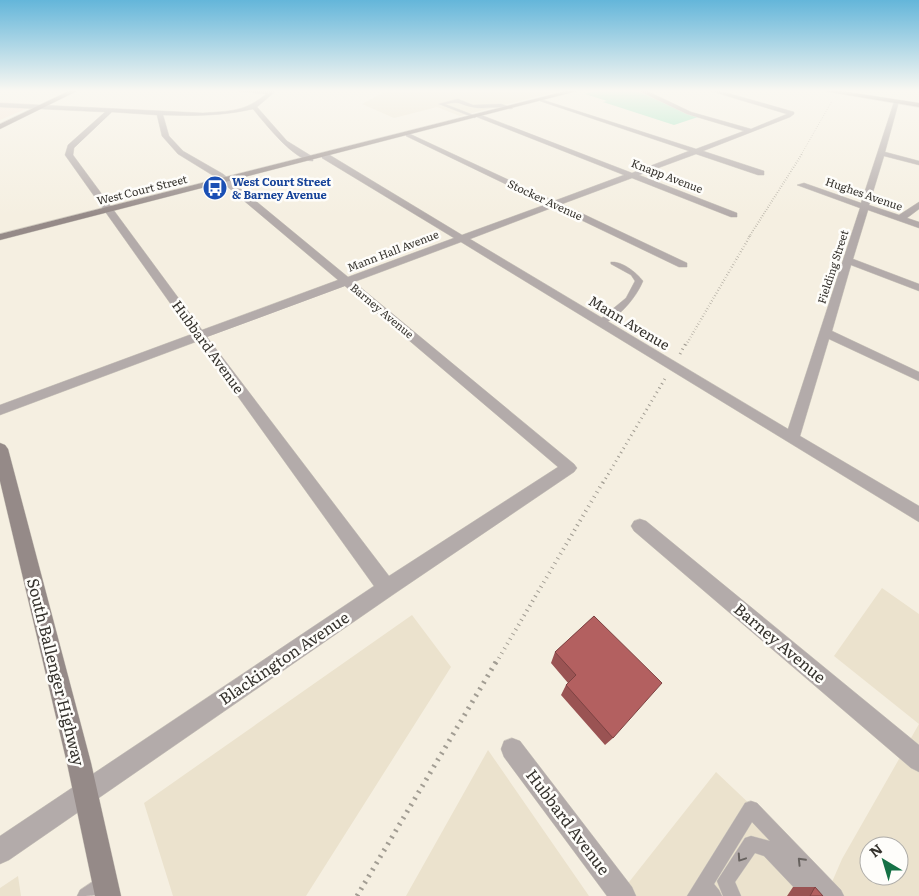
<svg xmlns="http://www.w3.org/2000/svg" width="919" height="896" font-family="Literata,serif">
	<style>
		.built { fill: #ebe2cd; fill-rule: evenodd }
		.education { fill: #f7e1d4 }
		.green { fill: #9be4c0 }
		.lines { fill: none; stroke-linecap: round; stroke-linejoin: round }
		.lane-casing { stroke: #d2cdc1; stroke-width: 1 }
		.street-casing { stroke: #d2cdc1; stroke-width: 1 }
		.secondary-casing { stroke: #d2cdc1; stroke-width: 1 }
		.path-far5 { stroke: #a29d93; stroke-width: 1; stroke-dasharray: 0.5 2; stroke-linecap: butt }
		.path-far4 { stroke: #a29d93; stroke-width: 2; stroke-dasharray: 0.5 2; stroke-linecap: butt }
		.path-far3 { stroke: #a29d93; stroke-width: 2.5; stroke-dasharray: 0.5 2.5; stroke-linecap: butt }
		.path-far2 { stroke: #a29d93; stroke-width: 3; stroke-dasharray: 1 4; stroke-linecap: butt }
		.path-far1 { stroke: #a29d93; stroke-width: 4; stroke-dasharray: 1 4.5; stroke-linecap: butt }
		.path { stroke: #a29d93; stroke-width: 5; stroke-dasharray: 2 5.5; stroke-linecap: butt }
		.lane { fill: #b3abaa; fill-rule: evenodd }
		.street { fill: #b3abaa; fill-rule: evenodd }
		.secondary { fill: #958a88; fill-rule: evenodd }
		.wall { fill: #9a5353 }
		.building { fill: #b36060; stroke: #7d4343 }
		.oneway { stroke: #67625f }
		.labels { text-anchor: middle; stroke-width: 5; stroke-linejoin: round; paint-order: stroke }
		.far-street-label { font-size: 11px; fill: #35322d; stroke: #fefdfa }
		.far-transit-label { font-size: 11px; font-weight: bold; fill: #164399; stroke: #fefdfa; text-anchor: start }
		.street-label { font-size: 14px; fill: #35322d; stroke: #fefdfa }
		.near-street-label { font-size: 16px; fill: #35322d; stroke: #fefdfa }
	</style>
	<rect width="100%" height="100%" fill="#f5efe1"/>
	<path class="built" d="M 388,90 L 451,91 L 564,90 L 460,116 L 437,107 L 394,118 L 362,104 Z
		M 882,588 L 919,614 L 919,896 L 618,896 L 716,772 L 832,882 L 842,859 L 919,724 L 834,656 ZM 869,846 L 899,846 L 899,876 L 869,876 Z
		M 412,615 L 451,667 L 306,896 L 173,896 L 144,803 Z
		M 488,750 L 589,896 L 406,896 Z
		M 18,876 L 21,896 L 0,896 L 0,888 Z"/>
	<path class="education" d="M 0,102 L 37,104 L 0,120 Z"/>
	<path class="green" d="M 597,90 L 634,90 L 698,117 L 674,125 L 603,102 L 607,101 L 585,94 Z"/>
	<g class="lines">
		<defs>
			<path id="lane" d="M 458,99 L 473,105 L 501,104 L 513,108 L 511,109 C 496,105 484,110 472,107 C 458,104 461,101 445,104 L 476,116 L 475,118 L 439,104 Z
				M 611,262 C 622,261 636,272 643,281 C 636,298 619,318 601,325 L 597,323 L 598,321 L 626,298 L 635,281 L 631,275 L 611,264 Z
				M 751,801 L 757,803 L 841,890 L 844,896 L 802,896 L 764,856 L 755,853 L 735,882 L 741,896 L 723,896 L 717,881 L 745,838 L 751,836 L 770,841 L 752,822 L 714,884 L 719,890 L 722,896 L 687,896 L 745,803 Z
				M 104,874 L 110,877 L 113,883 C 106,896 92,896 77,896 L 80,890 Z"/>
			<path id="street" d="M 222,90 L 277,90 L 257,107 L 287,141 L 313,157 L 313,161 C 295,162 264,122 253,109 C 222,116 194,116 163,115 L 169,136 L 183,151 L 223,174 L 348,277 L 454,238 L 322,158 L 322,154 L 328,154 L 462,235 L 547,204 L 406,136 L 406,134 L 410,134 L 554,201 L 624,175 L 477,117 L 477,115 L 481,115 L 632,173 L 689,151 L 540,101 L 540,99 L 696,149 L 744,131 L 687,114 L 637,90 L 645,90 L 691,112 L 751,129 L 787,114 L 707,90 L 717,90 L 794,112 L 794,114 L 790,117 L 703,151 L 764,171 L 764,175 L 758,175 L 696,154 L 639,175 L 737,213 L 737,217 L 731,217 L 632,178 L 562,204 L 687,263 L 687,267 L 679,267 L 554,207 L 470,239 L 788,429 L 860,208 L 797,185 L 804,183 L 861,203 L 894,102 L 899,101 L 885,152 L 919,161 L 919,165 L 884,156 L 869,205 L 899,215 L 919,202 L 919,209 L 907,218 L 919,222 L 919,228 L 868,210 L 853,259 L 919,284 L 919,291 L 851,265 L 832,331 L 919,372 L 919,381 L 829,339 L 800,436 L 919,506 L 919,522 L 461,242 L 354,282 L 574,464 L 577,468 L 574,472 L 394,594 L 9,860 L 0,864 L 0,836 L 374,586 L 198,341 L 0,415 L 0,405 L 192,334 L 65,155 L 68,145 L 105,112 L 0,107 L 0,103 L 203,113 C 229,111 245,112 266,94 ZM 112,112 L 157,115 L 162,136 L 178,154 L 217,178 L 338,280 L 202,330 L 73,155 L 74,148 ZM 345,286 L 558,467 L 389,576 L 207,337 Z
				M 640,519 L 646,521 L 919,745 L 919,772 L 911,768 L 634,531 L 631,526 L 634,521 Z
				M 512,738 L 520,741 L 632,887 L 636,896 L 607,896 L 504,757 L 501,749 L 504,741 Z"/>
			<path id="secondary" d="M 71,90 L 79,90 L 0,129 L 0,124 Z
				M 570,90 L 581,90 L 0,240 L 0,234 Z
				M 818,90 L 835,90 L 919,103 L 919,107 Z
				M 0,443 L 5,445 L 8,449 L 91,763 L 121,896 L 95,896 L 67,763 L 0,481 Z"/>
		</defs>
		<use href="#lane" class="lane-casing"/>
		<use href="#street" class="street-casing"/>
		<use href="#secondary" class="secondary-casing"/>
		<path class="path-far5" d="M 801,155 L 832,101"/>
		<path class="path-far4" d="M 749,237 L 802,154"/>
		<path class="path-far3" d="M 686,345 L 750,236"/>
		<path class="path-far2" d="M 680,354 L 686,343
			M 603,483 L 666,377"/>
		<path class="path-far1" d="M 496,663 L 603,482"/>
		<path class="path" d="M 357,896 L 496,662"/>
		<use href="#lane" class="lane"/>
		<use href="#street" class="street"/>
		<use href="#secondary" class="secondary"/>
	</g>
	<path class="wall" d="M 594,616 L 613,738 L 605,745 L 561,695 L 566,685 L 568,683 L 551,663 L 555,652 Z
		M 793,887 L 815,887 L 823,896 L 787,896 Z"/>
	<path class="building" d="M 594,616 L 662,683 L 613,738 L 566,685 L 576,675 L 555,652 Z
		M 815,887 L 823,896 L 810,896 Z"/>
	<defs><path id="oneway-chevron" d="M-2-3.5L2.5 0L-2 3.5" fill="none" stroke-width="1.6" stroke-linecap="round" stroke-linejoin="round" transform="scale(1.25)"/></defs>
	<g class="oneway">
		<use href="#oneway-chevron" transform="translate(741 858) rotate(124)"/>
		<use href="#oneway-chevron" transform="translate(801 861) rotate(-134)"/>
	</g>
	<linearGradient id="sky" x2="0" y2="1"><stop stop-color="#64b6da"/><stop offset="0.42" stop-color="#faf8f2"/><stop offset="1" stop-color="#faf8f2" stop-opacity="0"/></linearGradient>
	<rect width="919" height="216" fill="url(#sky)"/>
	<defs>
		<symbol id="bus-disc" viewBox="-11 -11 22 22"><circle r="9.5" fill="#1a4fb4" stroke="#fefdfa"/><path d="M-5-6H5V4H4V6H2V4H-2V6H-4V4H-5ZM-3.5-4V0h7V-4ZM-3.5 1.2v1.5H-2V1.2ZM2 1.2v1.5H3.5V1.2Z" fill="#fff"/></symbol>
	</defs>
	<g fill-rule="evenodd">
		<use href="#bus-disc" x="201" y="174" width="28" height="28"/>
	</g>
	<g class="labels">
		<g class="far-street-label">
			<text transform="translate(667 176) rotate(21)" y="4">Knapp Avenue</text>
			<text transform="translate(142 190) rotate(-14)" y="4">West Court Street</text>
			<text transform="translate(864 194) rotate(19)" y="4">Hughes Avenue</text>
			<text transform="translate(545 200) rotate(25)" y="4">Stocker Avenue</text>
			<text transform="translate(393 251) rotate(-21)" y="4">Mann Hall Avenue</text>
			<text transform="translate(833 267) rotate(-72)" y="4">Fielding Street</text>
			<text transform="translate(382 311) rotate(40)" y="4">Barney Avenue</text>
		</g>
		<g class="far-transit-label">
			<text x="232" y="186">West Court Street<tspan x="232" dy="13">&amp; Barney Avenue</tspan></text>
		</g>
		<g class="street-label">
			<text transform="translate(629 323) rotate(31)" y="5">Mann Avenue</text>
			<text transform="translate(208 347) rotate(54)" y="5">Hubbard Avenue</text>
		</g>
		<g class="near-street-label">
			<text transform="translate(780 643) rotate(40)" y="6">Barney Avenue</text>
			<text transform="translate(284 658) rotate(-34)" y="6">Blackington Avenue</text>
			<text transform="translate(56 672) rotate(76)" y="6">South Ballenger Highway</text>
			<text transform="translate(568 822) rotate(53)" y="6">Hubbard Avenue</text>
		</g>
	</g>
	<g transform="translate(884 861) rotate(322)"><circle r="24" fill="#fefdfa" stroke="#aeaca8"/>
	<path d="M0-4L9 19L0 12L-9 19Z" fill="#157145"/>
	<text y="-8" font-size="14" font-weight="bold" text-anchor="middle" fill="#35322d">N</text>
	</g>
</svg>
